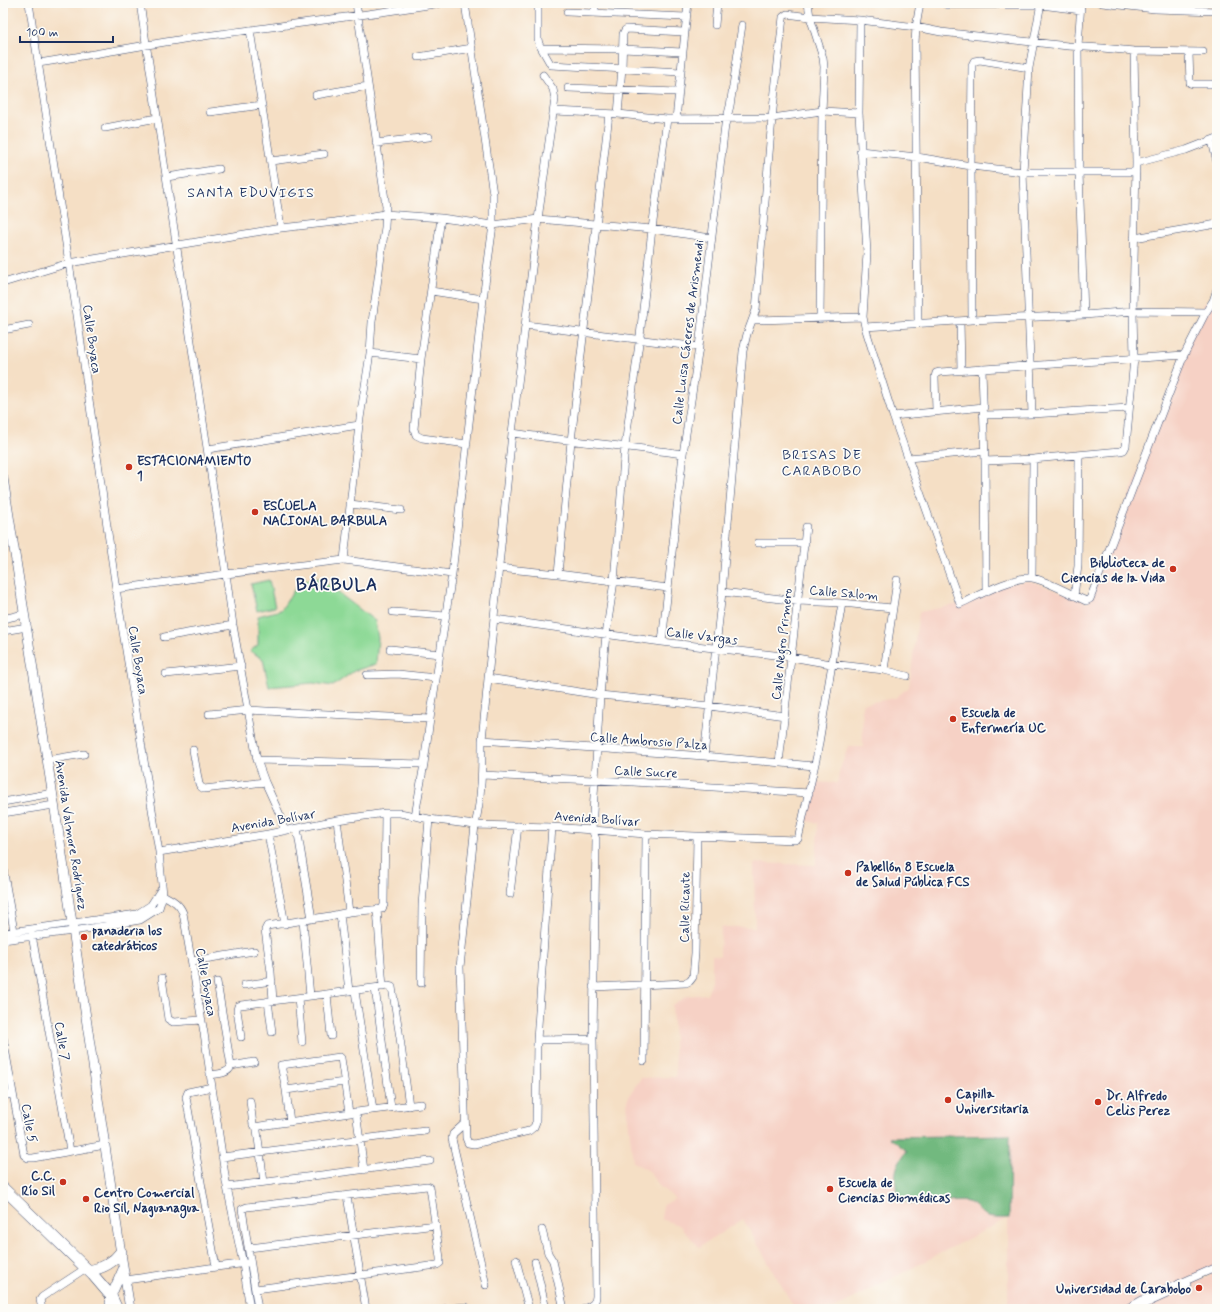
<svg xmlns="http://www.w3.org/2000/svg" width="1220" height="1312" font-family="Mynerve,sans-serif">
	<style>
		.built { fill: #f6d1c5 }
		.green { fill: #8dd996; stroke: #54847a }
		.forest { fill: #72b97f; stroke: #46746e }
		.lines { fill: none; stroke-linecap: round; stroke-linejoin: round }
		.minor-casing { stroke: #3c496d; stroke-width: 8 }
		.tertiary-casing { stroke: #3c496d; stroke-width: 10 }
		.secondary-casing { stroke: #3c496d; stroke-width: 12 }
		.minor { stroke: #fff; stroke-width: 7 }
		.tertiary { stroke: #fff; stroke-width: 9 }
		.secondary { stroke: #fff; stroke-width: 11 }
		.poi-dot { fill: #c8321e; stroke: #fdfcf7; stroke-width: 1.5 }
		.labels { text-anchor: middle; stroke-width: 3.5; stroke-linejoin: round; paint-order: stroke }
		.street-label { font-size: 13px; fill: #1b2f5e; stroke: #fdfcf7 }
		.poi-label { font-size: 13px; font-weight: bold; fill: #1b2f5e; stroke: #fdfcf7; text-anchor: start }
		.neighbourhood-label { font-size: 14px; letter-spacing: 1px; fill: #1b2f5e; stroke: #fdfcf7 }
		.district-label { font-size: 17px; font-weight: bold; letter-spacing: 1px; fill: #1b2f5e; stroke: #fdfcf7 }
	</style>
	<rect width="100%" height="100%" fill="#fdfcf7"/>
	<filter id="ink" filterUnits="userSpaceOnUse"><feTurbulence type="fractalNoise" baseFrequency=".025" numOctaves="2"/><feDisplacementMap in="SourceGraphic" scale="8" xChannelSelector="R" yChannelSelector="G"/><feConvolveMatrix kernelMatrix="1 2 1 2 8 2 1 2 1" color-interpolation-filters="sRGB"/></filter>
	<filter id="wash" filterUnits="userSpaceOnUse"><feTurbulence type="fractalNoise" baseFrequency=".012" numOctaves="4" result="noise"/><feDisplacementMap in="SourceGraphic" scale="16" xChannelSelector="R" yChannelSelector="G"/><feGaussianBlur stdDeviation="0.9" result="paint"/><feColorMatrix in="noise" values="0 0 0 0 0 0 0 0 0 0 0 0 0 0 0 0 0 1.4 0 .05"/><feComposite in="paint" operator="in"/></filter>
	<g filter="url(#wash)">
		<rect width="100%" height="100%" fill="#f5dfc5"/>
		<path class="built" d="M 1204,302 L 1217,304 L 1217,1267 L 1126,1309 L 1008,1309 L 1008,1218 L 833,1309 L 795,1309 L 743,1219 L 699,1247 L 679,1225 L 661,1219 L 663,1205 L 675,1199 L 658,1185 L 649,1171 L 633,1162 L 628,1118 L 627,1098 L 641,1078 L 676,1077 L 672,1005 L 687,996 L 707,994 L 712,981 L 712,955 L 720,956 L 721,927 L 755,927 L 754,863 L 816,865 L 818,823 L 807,821 L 814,782 L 837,783 L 840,769 L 848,747 L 863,747 L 862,704 L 895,698 L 909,687 L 919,612 L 960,604 L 1009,583 L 1031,581 L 1088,603 Z
			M 1217,1272 L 1217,1309 L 1136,1309 L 1145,1304 Z"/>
		<path class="green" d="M 319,578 L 375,621 L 378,638 L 376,664 L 354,671 L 333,686 L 313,683 L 269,687 L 263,659 L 250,651 L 258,645 L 258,616 L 281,610 L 300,581 Z
			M 269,580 L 275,607 L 257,611 L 251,584 Z"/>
		<path class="forest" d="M 1010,1135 L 1009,1218 C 1002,1218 989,1219 984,1215 C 979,1211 975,1204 968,1202 C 951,1198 910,1212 899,1197 C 897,1194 896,1188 896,1185 C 894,1170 898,1162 907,1151 L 889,1137 Z"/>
	</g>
	<g filter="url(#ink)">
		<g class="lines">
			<defs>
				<path id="minor" d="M 29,3 L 77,315 L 116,589 L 159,852 L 163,895 C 172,900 179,903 183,913 L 204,1033 L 226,1182 L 243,1264 L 250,1309
					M 140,3 L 226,574 L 233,625 L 257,760 L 265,782 L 281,817 L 284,831
					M 538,3 L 538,39 L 539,44 L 551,65 L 681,72
					M 808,3 L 810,17 L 823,58 L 824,67 L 822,111 L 820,319
					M 944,3 L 947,5 L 1041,5 L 1081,10
					M 1081,3 L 1078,46 L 1079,172 L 1084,315
					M 1102,3 L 1155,9 L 1217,11
					M 567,12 L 686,17
					M 595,12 L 595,3
					M 860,20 L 859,113 L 867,253 L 863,317 L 865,327
					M 715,25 L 717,3
					M 250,30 L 281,228
					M 542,48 L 623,49 L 682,52
					M 1189,53 L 1190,83 L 1194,84 L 1217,84
					M 418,57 L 472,48
					M 38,63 C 91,55 144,45 197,37 C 278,26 360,16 441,3
					M 543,75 L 553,89 L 555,99 L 538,219 L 512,433 L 482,740 C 482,768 482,797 475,825 L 460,967 L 466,1138 L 468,1143 L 474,1144 L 529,1131 L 534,1127 L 536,1122 L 537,1040 L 552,827
					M 568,88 L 678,92
					M 316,95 L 368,86
					M 554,111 L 618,114 L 667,119 L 772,118 L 822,111 L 859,113
					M 210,112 L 262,105
					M 618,114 L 622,68 L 623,34 L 625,30 L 627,29 L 684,32
					M 676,119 L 688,3
					M 105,128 L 157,118
					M 1212,141 L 1217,162
					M 376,143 L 429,137
					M 860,151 L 917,157 L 971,166 L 1023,172 L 1136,172
					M 271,161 L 324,154
					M 1136,163 L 1186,150 L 1217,138
					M 167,177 L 219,169
					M 441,218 L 421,359 L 414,429 L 416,435 L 422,438 L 467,444
					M 1134,238 L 1217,224
					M 3,283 L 69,263 L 281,228 L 335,222 L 385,214 L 441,218 L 493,225 L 538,219 L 652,229 L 711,238
					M 431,291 L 483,299
					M 1206,312 L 1184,355 L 1090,599 L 1086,601 C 1072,595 1046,580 1032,578 C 1014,576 977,596 960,604 L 893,416 L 865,327 L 972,320 L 1084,315 L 1133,311 L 1206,312 L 1213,301 L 1217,289
					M 753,320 L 863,317
					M 972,320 L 971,166 L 972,65 L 974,61 L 980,60 L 1029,68
					M 960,321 L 961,370
					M 918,324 L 915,43 L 916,27 L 920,3
					M 526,325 L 699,347
					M 3,330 L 29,325
					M 370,353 L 421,359
					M 982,369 L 985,461 L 986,592
					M 936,411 L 935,377 L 936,373 L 940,372 L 1184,355
					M 1032,414 L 1023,172 L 1029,68 L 1041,3
					M 983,415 L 1032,414 L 1129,408
					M 893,416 L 984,407
					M 512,433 C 569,441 626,446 683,454
					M 208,449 L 359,425
					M 908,458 L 985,451
					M 985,461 L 1033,459 L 1120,451 L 1124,450 L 1126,446 L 1134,358 L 1133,311 L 1136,163 L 1134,51
					M 350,504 L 401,510
					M 758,543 L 805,543
					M 344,560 L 359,425 L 370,353 L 372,322 L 385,227 L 386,206 L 356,3
					M 499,568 L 558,574 L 668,588
					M 558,574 L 571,441 L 609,114
					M 1032,578 L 1033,459
					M 116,589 L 226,574 L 344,560 L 452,574
					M 722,592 L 798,601 L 842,603 L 892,608
					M 1074,596 L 1078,566 L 1079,455
					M 393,612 L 446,616
					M 3,619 L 24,614
					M 495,619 L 662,642 L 791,657 L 831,664 L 884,670 L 907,676
					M 3,631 L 27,627
					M 164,637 L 233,625
					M 662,642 L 683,454 L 699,347 L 725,125 L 730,106 L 742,25
					M 390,649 L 440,654
					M 884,670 L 897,580
					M 166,674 L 241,666
					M 367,675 L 398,674 L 436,678
					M 488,678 L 600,695 L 709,706 L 785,716
					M 209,714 L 249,710 L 266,711 L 430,719
					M 482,740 L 704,756 L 814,766
					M 193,750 L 199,784 L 201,787 L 204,789 L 265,782
					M 704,756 L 722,592 L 743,351 L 747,334 L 756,310 L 772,118 L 783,17 L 787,14 L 810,17 L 860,20 L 916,27 L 941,32 L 1068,46 L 1102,48 L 1134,51 L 1203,52
					M 47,760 L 84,754
					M 257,760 L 424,764
					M 779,763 L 806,527
					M 482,775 L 617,781 L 809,793
					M 3,802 L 53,793
					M 3,813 L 54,805
					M 415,816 L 424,764 L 430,719 L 452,574 L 483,299 L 493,225 L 493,194 L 465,3
					M 337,820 L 349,912
					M 297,828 L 312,919
					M 268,834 L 285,924
					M 159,852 L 268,834 L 337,820 L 385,813 L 400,813 L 429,819 L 475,825 L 552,827 L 646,834 L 795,840 L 798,839 L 799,835 L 817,755 L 842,603
					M 3,868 L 14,931
					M 510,894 L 518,826
					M 377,909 L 383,987
					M 340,914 L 349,991
					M 303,921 L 310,996
					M 3,933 L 137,914 L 151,905 L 162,888
					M 32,935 L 70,1151
					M 3,940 L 73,931 L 140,920 L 159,908 L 163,895
					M 192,961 L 254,951
					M 162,978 L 168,1019 L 173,1022 L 202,1020
					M 421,983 L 422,905 L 429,819
					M 244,985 L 272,981
					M 593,987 L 686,983 L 690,981 L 693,977 L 695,953 L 697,837
					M 375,988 L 391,1108
					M 355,991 L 373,1110
					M 327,994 L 331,1036
					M 298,998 L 302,1042
					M 268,1001 L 272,1032
					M 273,1001 L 271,972 L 265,930 L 267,926 L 330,916 L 349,912 L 382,909 L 384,905 L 385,813
					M 3,1037 L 24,1155 L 28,1158 L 33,1158 L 105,1145
					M 241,1037 L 237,1010 L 238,1006 L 241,1005 L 388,986 L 392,987 L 400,1038 L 409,1106
					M 537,1040 L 593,1039
					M 644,1061 L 646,834
					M 231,1066 L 254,1062
					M 210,1075 C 217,1074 229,1074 231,1066 L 217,982
					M 344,1082 L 286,1090 L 281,1065 L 340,1057 L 341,1058 L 349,1113
					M 212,1087 L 188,1092 L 186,1097 L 216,1267
					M 286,1090 L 290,1122
					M 3,1096 L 13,1094
					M 250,1101 L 253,1125 L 257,1127
					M 356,1112 L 364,1170
					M 465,1123 L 453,1134 L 452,1139 L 486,1285
					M 222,1157 L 425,1131
					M 264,1182 L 257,1131 L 257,1127 L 260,1126 L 364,1111 L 421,1104
					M 227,1187 L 430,1161
					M 347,1196 L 366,1309
					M 542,1230 L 548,1253 L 553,1261 L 564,1309
					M 249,1248 L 436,1225
					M 516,1260 L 529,1309
					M 535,1262 L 546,1309
					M 126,1280 L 216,1267 L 247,1263
					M 256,1289 L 437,1265 L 440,1263 L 440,1258 L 430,1187 L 427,1186 L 247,1207 L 242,1209 L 258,1309
					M 42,1309 L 40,1300 L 42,1297 L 86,1268
					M 443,1309 L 466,1307
					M 584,1309 C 590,1306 596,1304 596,1296 L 593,1039 L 596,839 L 592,830 L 600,695 L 606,635 L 614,581 L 625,446 L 640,336 L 652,229 L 667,119
					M 1126,1309 L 1142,1300 L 1217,1267
					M 1136,1309 L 1145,1304 L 1187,1285"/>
				<path id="tertiary" d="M 3,478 L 61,848 L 119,1241 L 130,1309
					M 110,1303 L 111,1296 L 123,1269"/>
				<path id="secondary" d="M 3,1188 L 93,1275 L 111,1296 L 117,1309
					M 89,1271 C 103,1268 113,1263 121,1252"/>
			</defs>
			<use href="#minor" class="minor-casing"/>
			<use href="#tertiary" class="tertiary-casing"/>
			<use href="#secondary" class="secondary-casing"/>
			<use href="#minor" class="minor"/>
			<use href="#tertiary" class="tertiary"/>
			<use href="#secondary" class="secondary"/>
		</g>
	</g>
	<g class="poi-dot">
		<circle cx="129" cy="467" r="4"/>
		<circle cx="255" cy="512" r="4"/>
		<circle cx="1173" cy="569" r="4"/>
		<circle cx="953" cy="719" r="4"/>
		<circle cx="848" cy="873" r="4"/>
		<circle cx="84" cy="937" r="4"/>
		<circle cx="948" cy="1100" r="4"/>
		<circle cx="1098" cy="1102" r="4"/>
		<circle cx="63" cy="1182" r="4"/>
		<circle cx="830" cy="1189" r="4"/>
		<circle cx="86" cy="1199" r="4"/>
		<circle cx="1199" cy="1288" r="4"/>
	</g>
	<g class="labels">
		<g class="street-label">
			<text transform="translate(687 332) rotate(-83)" y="5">Calle Luisa Cáceres de Arismendi</text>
			<text transform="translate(93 339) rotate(82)" y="5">Calle Boyaca</text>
			<text transform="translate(844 592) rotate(5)" y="5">Calle Salom</text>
			<text transform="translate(702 635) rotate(7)" y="5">Calle Vargas</text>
			<text transform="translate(781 644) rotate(-84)" y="5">Calle Negro Primero</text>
			<text transform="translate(139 660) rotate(81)" y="5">Calle Boyaca</text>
			<text transform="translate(649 740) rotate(4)" y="5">Calle Ambrosio Palza</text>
			<text transform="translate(646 771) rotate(3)" y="5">Calle Sucre</text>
			<text transform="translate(597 818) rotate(4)" y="5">Avenida Bolívar</text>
			<text transform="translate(273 820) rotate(-10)" y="5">Avenida Bolívar</text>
			<text transform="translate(72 835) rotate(81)" y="5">Avenida Valmore Rodríguez</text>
			<text transform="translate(684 907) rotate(-89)" y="5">Calle Ricaute</text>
			<text transform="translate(207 982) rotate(80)" y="5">Calle Boyaca</text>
			<text transform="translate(63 1041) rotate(80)" y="5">Calle 7</text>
			<text transform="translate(30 1123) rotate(80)" y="5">Calle 5</text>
		</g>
		<g class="poi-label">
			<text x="137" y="465">ESTACIONAMIENTO<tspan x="137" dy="15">1</tspan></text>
			<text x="263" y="510">ESCUELA<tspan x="263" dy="15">NACIONAL BARBULA</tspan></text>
			<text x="1165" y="567" text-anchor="end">Biblioteca de<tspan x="1165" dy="15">Ciencias de la Vida</tspan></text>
			<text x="961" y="717">Escuela de<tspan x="961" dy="15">Enfermería UC</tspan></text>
			<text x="856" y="871">Pabellón 8 Escuela<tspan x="856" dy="15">de Salud Pública FCS</tspan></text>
			<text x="92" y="935">panaderia los<tspan x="92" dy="15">catedráticos</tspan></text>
			<text x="956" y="1098">Capilla<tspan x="956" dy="15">Universitaria</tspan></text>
			<text x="1106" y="1100">Dr. Alfredo<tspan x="1106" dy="15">Celis Perez</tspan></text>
			<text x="55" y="1180" text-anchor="end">C.C.<tspan x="55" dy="15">Río Sil</tspan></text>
			<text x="838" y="1187">Escuela de<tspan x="838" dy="15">Ciencias Biomédicas</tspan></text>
			<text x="94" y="1197">Centro Comercial<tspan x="94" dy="15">Rio Sil, Naguanagua</tspan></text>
			<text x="1191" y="1293" text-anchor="end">Universidad de Carabobo</text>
		</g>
		<g class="neighbourhood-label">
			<text x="251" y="197">SANTA EDUVIGIS</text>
			<text x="822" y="459">BRISAS DE<tspan x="822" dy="16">CARABOBO</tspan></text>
		</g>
		<g class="district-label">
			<text x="337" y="590">BÁRBULA</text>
		</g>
	</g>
	<rect width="1220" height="1312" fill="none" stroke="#fdfcf7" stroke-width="16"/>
	<path d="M20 36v6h93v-6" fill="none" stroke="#1b2f5e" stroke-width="2"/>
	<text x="26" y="36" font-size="12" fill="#1b2f5e" stroke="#fdfcf7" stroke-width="3" paint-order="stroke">100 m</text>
</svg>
